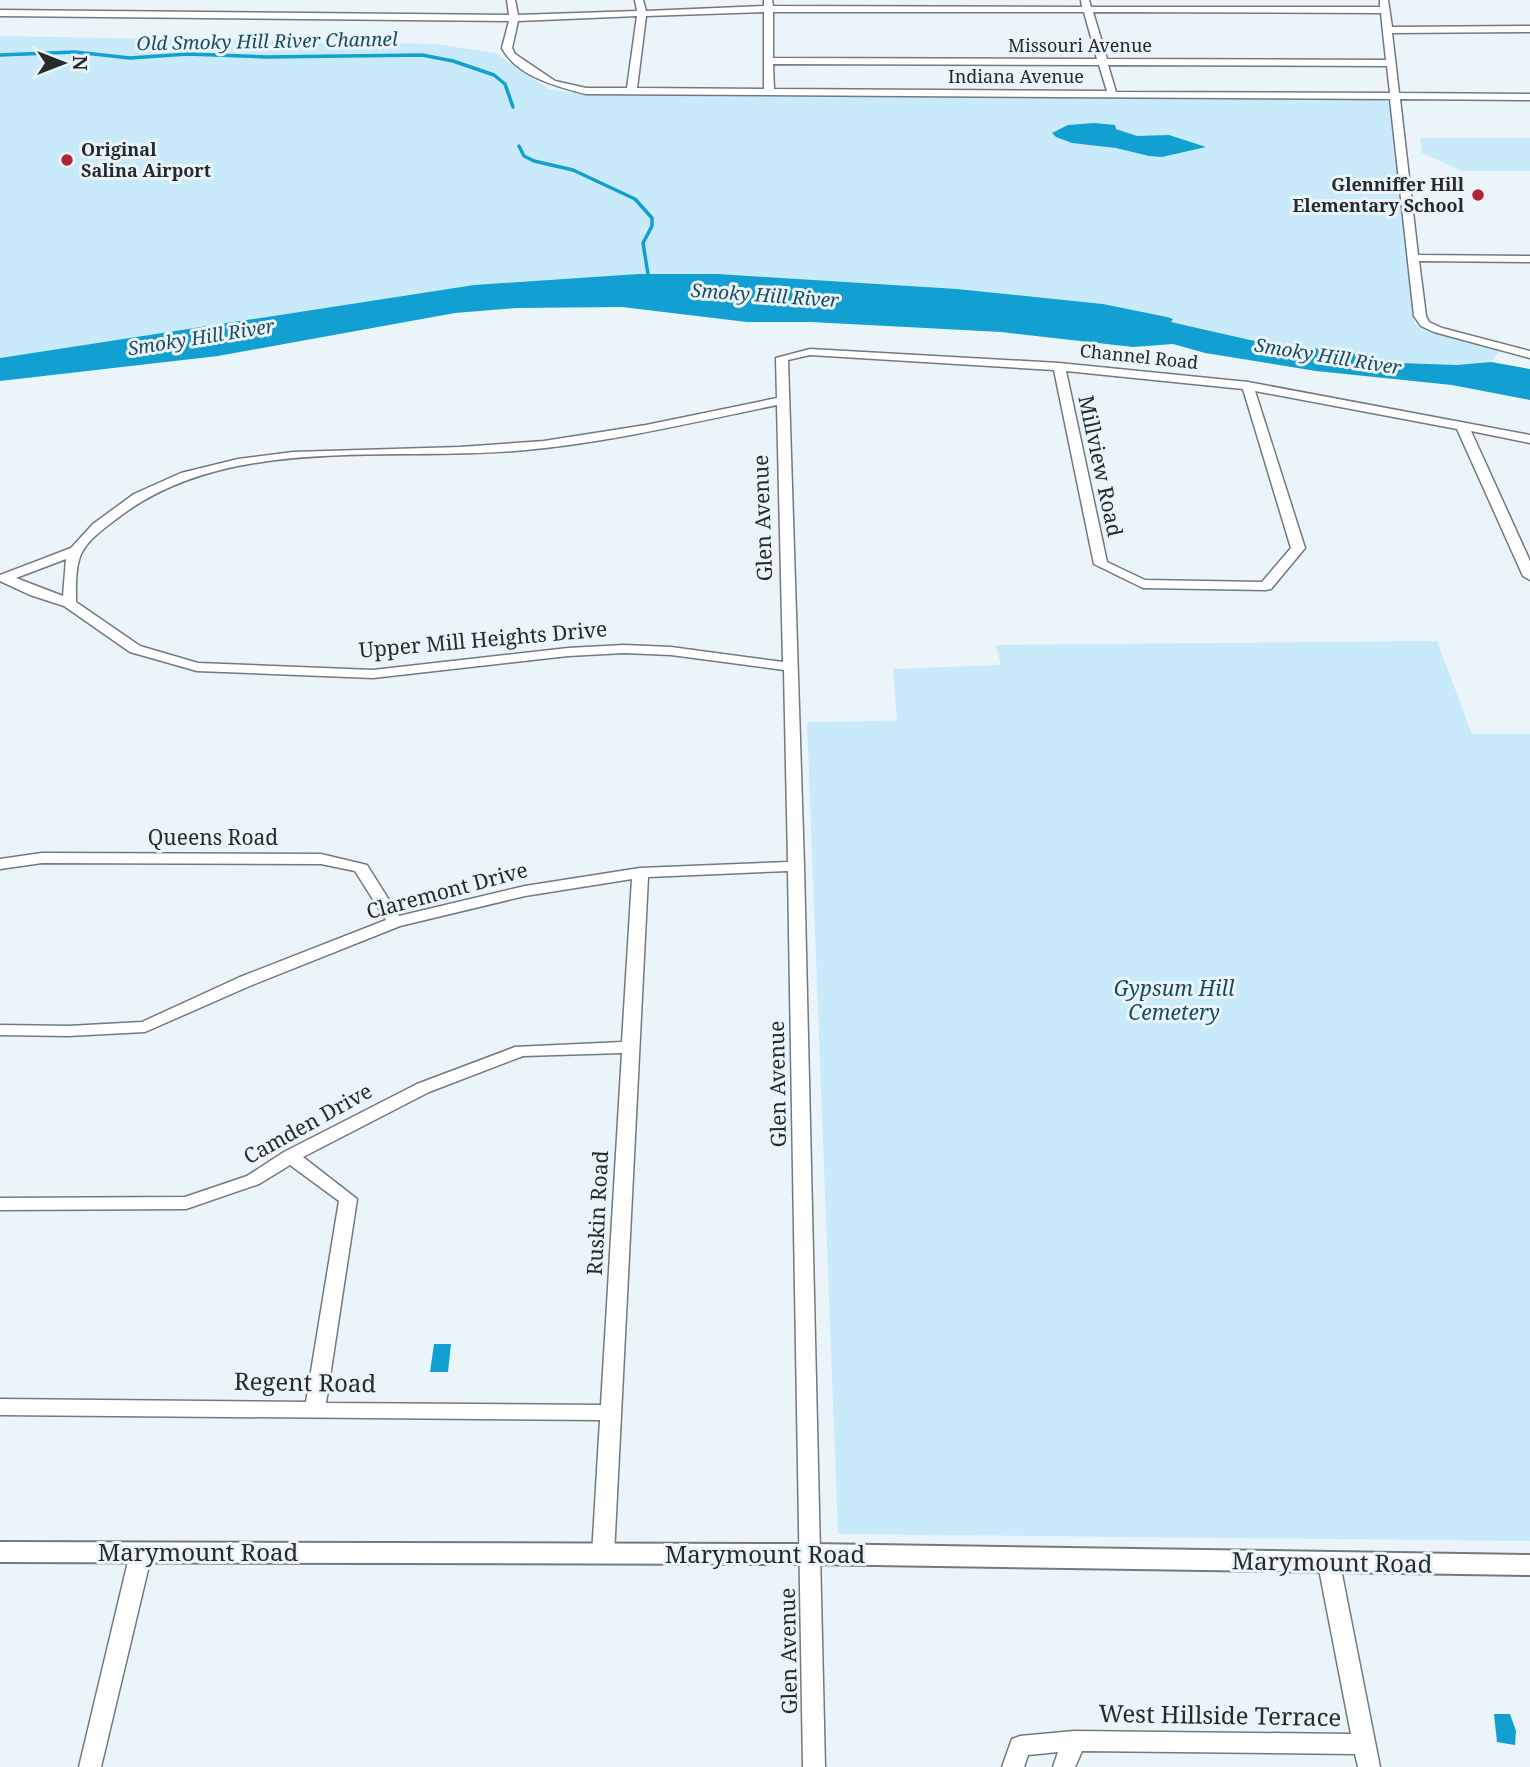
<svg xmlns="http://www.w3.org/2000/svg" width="1530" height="1767" font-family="'Noto Serif',serif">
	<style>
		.green { fill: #c9eafb }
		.water { fill: #11a0d1 }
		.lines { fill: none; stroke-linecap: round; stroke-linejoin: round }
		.stream { stroke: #11a0d1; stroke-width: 3.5 }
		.minor-casing { stroke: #717a7e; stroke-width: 3 }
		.tertiary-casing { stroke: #717a7e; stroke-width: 4 }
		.minor { fill: #fff; fill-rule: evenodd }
		.tertiary { fill: #fff; fill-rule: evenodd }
		.poi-dot { fill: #b52338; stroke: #eaf4f9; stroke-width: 2.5 }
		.labels { text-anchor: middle; stroke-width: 6; stroke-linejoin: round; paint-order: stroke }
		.far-street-label { font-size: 18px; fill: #262a2c; stroke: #eaf4f9 }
		.far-poi-label { font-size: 18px; font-weight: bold; fill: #262a2c; stroke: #eaf4f9; text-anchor: start }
		.far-water-label { font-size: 19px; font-style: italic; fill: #1a4c61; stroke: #eaf4f9 }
		.street-label { font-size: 21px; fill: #262a2c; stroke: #eaf4f9 }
		.park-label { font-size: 21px; font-style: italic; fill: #184a5f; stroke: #eaf4f9 }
		.near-street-label { font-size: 24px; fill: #262a2c; stroke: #eaf4f9 }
	</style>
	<rect width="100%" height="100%" fill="#eaf4f9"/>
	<path class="green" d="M 0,36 L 436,44 L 495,53 L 549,89 L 586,95 L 1380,99 L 1392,103 L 1415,324 L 1423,329 L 1500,350 L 1491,362 L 1457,365 L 1401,363 L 1351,353 L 1250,340 L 1170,322 L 1167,317 L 1103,304 L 957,289 L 718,274 L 638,274 L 474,285 L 0,358 Z
		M 1420,138 L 1530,138 L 1530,171 L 1462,171 L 1422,153 Z
		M 1437,641 L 1472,734 L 1530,734 L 1530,1541 L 838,1534 L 807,722 L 897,721 L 893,669 L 1001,665 L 996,645 Z"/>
	<path class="water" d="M 1094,123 L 1115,125 L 1116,129 L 1137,136 L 1169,135 L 1206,147 L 1162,157 L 1149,156 L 1116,148 L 1072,143 L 1056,137 L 1052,133 L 1068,125 Z
		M 638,274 L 718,274 L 957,289 L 1103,304 L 1167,317 L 1173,319 L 1171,322 L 1250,340 L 1351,353 L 1401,363 L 1457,365 L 1491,362 L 1530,369 L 1530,400 L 1452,385 L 1316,371 L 1205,353 L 1173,344 L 1133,347 L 1001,332 L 811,322 L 747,322 L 622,307 L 517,308 L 455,313 L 218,356 L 0,381 L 0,358 L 474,285 Z
		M 434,1344 L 451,1344 L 448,1372 L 430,1372 Z
		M 1494,1714 L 1510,1714 L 1516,1731 L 1515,1745 L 1497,1742 Z"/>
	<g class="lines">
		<path class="stream" d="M 0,55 L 75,52 L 130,58 L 188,54 L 267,57 L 422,55 L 453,61 L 494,75 L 505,84 L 513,107
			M 519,146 L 524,156 L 534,161 L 573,170 L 635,199 L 652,218 L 652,226 L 643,243 L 648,274 L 645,278"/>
		<defs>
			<path id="minor" d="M 507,0 L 515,0 L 518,15 L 637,11 L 635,0 L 643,0 L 646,11 L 764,6 L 764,0 L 772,0 L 773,6 L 1082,7 L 1081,0 L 1089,0 L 1091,7 L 1380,7 L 1380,0 L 1388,0 L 1392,27 L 1530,26 L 1530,32 L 1392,33 L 1399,93 L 1530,94 L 1530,100 L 1400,99 L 1418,255 L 1530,256 L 1530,262 L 1419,261 L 1426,316 L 1429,322 L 1442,328 L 1530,351 L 1530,358 L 1434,332 L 1421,326 L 1414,316 L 1390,99 L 586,94 C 558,87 516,76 502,48 L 509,21 L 0,16 L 0,10 L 509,15 ZM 764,12 L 764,89 L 637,88 L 646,16 ZM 773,12 L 1084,12 L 1097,59 L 773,58 ZM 1093,12 L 1381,13 L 1386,60 L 1107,59 ZM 637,16 L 627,88 L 586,88 L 555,81 L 515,54 L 512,48 L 518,21 ZM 773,64 L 1099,65 L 1107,91 L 774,89 ZM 1108,65 L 1387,66 L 1390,93 L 1116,92 Z
				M 810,349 L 1059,363 L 1248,382 L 1530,435 L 1530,443 L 1471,431 L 1530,561 L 1530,580 L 1523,576 L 1457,429 L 1255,391 L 1305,548 L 1271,589 L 1266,590 L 1143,588 L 1094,564 L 1054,370 L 810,355 L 788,360 L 804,866 L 825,1767 L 803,1767 L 788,871 L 648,877 L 614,1555 L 610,1561 L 603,1563 L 596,1561 L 592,1555 L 600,1420 L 0,1415 L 0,1399 L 306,1402 L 339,1201 L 290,1165 L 259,1184 L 186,1209 L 0,1210 L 0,1198 L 185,1197 L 247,1176 L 284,1152 L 417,1084 L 515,1047 L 622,1042 L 632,879 L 525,896 L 400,926 L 252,985 L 145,1032 L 68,1036 L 0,1035 L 0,1025 L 68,1026 L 142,1022 L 240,977 L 386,920 L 355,871 L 321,864 L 42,863 L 0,869 L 0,859 L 42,853 L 321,854 L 367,865 L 399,916 L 525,886 L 640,868 L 788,862 L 784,670 L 671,655 L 624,653 L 568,656 L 373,678 L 197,671 L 130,652 L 64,606 L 30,595 L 0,581 L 0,575 L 71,548 L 93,524 L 134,494 L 181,473 L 238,459 L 293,452 L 460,447 L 544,441 L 646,425 L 777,398 L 776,358 ZM 1066,371 L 1243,389 L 1291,548 L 1262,582 L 1145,580 L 1107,562 ZM 777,405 L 783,662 L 671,647 L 624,645 L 568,648 L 373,670 L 198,663 L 140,646 L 76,602 C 76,586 75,569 81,554 C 88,539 106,527 119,517 C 231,432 394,463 526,450 C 611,442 694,422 777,405 ZM 66,559 L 63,596 L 16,578 ZM 622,1053 L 601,1405 L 326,1403 L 357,1199 L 303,1157 L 429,1092 L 523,1056 Z
				M 141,1545 L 148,1547 L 152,1553 L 101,1767 L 79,1767 L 130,1553 L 134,1547 Z
				M 1329,1556 L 1336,1558 L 1340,1564 L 1380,1767 L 1358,1767 L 1355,1754 L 1082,1751 L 1075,1767 L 1053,1767 L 1058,1752 L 1028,1755 L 1024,1767 L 1002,1767 L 1012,1739 L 1020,1736 L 1074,1731 L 1351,1734 L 1318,1564 L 1322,1558 Z"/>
			<path id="tertiary" d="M 0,1542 L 811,1544 L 1530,1555 L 1530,1575 L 811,1564 L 0,1562 Z"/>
		</defs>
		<use href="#minor" class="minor-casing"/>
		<use href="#tertiary" class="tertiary-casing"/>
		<use href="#minor" class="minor"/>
		<use href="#tertiary" class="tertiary"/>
	</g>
	<g class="poi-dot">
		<circle cx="67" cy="160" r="7"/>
		<circle cx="1478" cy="195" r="7"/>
	</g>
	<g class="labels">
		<g class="far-street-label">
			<text x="1080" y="52">Missouri Avenue</text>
			<text x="1016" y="83">Indiana Avenue</text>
			<text transform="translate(1139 357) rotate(6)" y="6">Channel Road</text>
		</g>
		<g class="far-poi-label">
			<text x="81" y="156">Original<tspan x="81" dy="21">Salina Airport</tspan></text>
			<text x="1464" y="191" text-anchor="end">Glenniffer Hill<tspan x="1464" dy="21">Elementary School</tspan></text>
		</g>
		<g class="far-water-label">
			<text transform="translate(267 41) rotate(-1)" y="7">Old Smoky Hill River Channel</text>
			<text transform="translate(765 295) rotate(4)" y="7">Smoky Hill River</text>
			<text transform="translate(201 337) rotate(-9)" y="7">Smoky Hill River</text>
			<text transform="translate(1328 356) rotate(9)" y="7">Smoky Hill River</text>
		</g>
		<g class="street-label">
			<text transform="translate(1100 466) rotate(78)" y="7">Millview Road</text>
			<text transform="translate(763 518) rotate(-92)" y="7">Glen Avenue</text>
			<text transform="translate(483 640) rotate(-5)" y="7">Upper Mill Heights Drive</text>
			<text x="213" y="845">Queens Road</text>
			<text transform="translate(447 891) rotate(-15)" y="7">Claremont Drive</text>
			<text transform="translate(778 1084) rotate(-91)" y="7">Glen Avenue</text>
			<text transform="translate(308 1124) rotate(-29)" y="7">Camden Drive</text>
			<text transform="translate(598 1213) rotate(-87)" y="7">Ruskin Road</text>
			<text transform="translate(789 1651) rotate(-91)" y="7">Glen Avenue</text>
		</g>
		<g class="park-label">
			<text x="1174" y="996">Gypsum Hill<tspan x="1174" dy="24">Cemetery</tspan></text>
		</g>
		<g class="near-street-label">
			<text transform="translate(305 1383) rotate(1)" y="8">Regent Road</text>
			<text x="198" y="1561">Marymount Road</text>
			<text x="765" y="1563">Marymount Road</text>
			<text transform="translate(1332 1563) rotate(1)" y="8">Marymount Road</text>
			<text transform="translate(1220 1716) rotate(1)" y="8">West Hillside Terrace</text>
		</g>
	</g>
	<g transform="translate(63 63) rotate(90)" stroke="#eaf4f9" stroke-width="5" paint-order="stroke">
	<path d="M0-5L12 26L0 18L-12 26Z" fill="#262a2c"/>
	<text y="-10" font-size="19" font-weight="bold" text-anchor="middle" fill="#262a2c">N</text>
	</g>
</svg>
